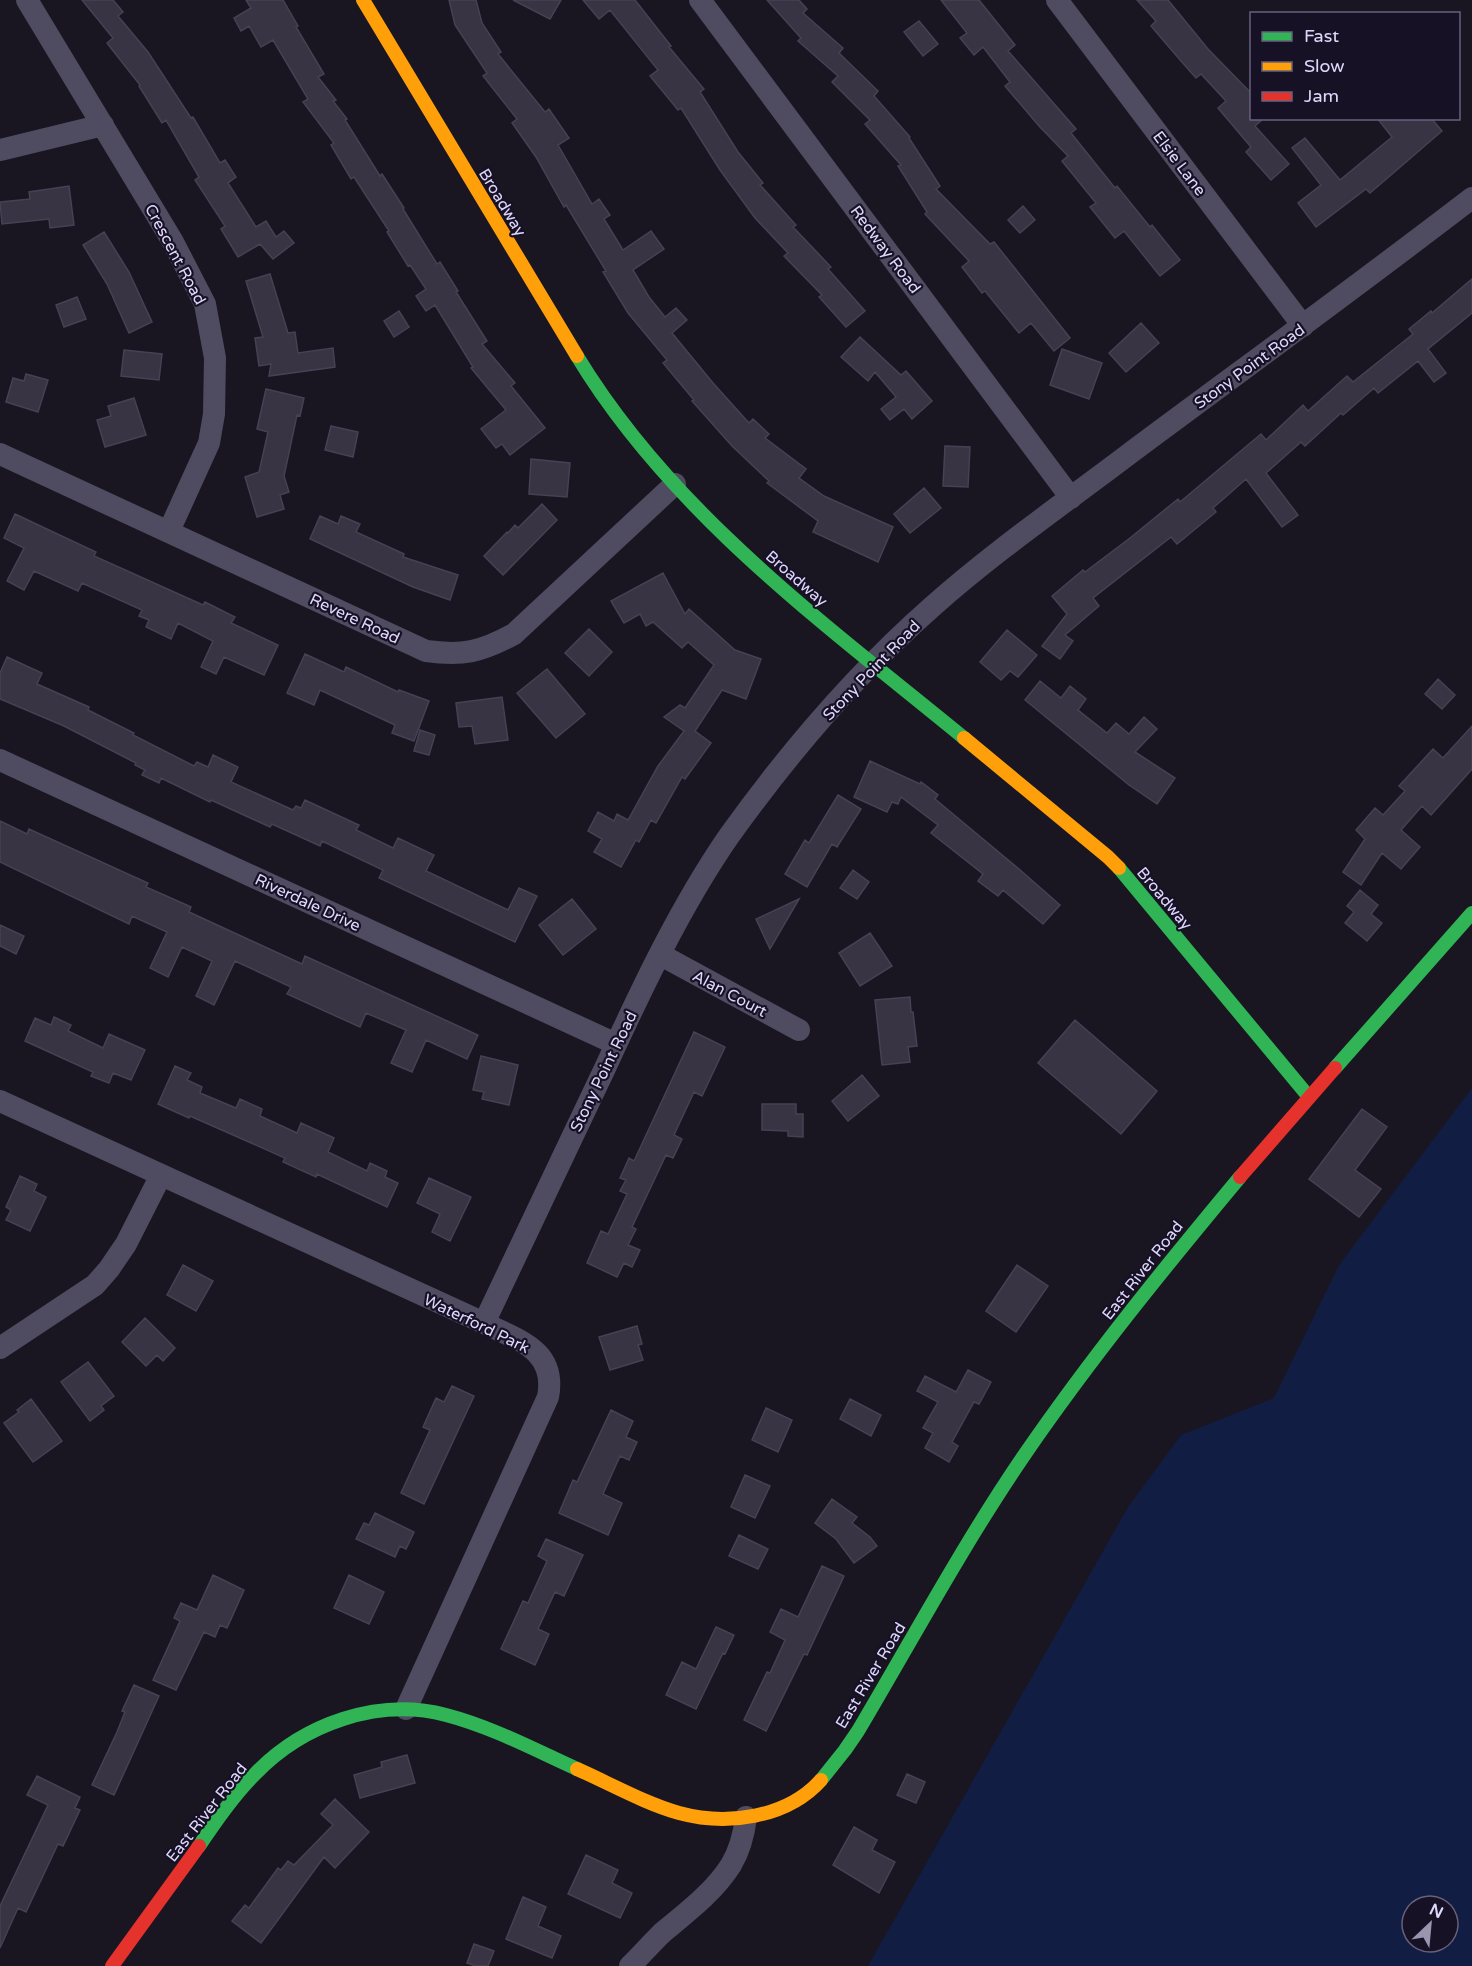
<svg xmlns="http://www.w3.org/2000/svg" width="1472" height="1966" font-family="'Varela Round',sans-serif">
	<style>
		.water { fill: #111d42; fill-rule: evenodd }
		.building { fill: #383443; stroke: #464154; stroke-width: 1.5 }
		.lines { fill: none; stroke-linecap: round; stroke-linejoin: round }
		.street { stroke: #4f4c61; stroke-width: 22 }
		.fast { stroke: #30b455; stroke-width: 14 }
		.slow { stroke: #ff9f0a; stroke-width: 14 }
		.jam { stroke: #e5322d; stroke-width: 14 }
		.labels { text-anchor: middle; stroke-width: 4.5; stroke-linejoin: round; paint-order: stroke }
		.street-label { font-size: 16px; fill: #e0d8fc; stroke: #171126 }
	</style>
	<rect width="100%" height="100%" fill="#191621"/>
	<path class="water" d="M 1472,1088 L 1472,1966 L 868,1966 L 1128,1507 L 1181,1435 L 1274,1398 L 1339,1265 ZM 1412,1906 L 1448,1906 L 1448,1942 L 1412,1942 Z"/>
	<path class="building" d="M 82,0 L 113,0 L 123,12 L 118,16 L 148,52 L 191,118 L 193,117 L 220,163 L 225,160 L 236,177 L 228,183 L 256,227 L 266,221 L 276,237 L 284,231 L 294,243 L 273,259 L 260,244 L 238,257 L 221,229 L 225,226 L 195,180 L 199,177 L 166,120 L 162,123 L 139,86 L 140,85 L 107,43 L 113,38 Z
		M 246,0 L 283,0 L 298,26 L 296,27 L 324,74 L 318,77 L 336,100 L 333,101 L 347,119 L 345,120 L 380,176 L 382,174 L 404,208 L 403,209 L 437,264 L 440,262 L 458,291 L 456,292 L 487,341 L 482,344 L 515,383 L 511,386 L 545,428 L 510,455 L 502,444 L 496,448 L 481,429 L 506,410 L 471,368 L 473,367 L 435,305 L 426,311 L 416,296 L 426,289 L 410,265 L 408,266 L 387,232 L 389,231 L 354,177 L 351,179 L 331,145 L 334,143 L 303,102 L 308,99 L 273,40 L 261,47 L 249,26 L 241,31 L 234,18 L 251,8 Z
		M 449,0 L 476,0 L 482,23 L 501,52 L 498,54 L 545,112 L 549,109 L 569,138 L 558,145 L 592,204 L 599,199 L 610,215 L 604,219 L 623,250 L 651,231 L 664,249 L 633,270 L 649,297 L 665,317 L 676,308 L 687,320 L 672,333 L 713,383 L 749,423 L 753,419 L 769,434 L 765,438 L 806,469 L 799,478 L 824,496 L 893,527 L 878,562 L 813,532 L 818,521 L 767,483 L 769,481 L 732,446 L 692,401 L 694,400 L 663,363 L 667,360 L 628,313 L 603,272 L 606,271 L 566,205 L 564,207 L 536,157 L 512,123 L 517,119 L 483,76 L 487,73 L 455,25 Z
		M 513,0 L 561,0 L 550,19 Z
		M 583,0 L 635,0 L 671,46 L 669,47 L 704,89 L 700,92 L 738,152 L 763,183 L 760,185 L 796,225 L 793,227 L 831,267 L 828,269 L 865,311 L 846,327 L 819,297 L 822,295 L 784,256 L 788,253 L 755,218 L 720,170 L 681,108 L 678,110 L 650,76 L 658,70 L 610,10 L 599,19 Z
		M 767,0 L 799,0 L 807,9 L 803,13 L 843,48 L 839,53 L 878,91 L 874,96 L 910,137 L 909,138 L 940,186 L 936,189 L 990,244 L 994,242 L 1070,338 L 1054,351 L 1031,323 L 1019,333 L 985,291 L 982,293 L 962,267 L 969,261 L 925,214 L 927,212 L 898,166 L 901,165 L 865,124 L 870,120 L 832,82 L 838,76 L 798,41 L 801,38 Z
		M 941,0 L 979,0 L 1015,45 L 1008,51 L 1076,129 L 1071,133 L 1115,188 L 1117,186 L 1150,227 L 1152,225 L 1180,260 L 1160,276 L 1124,231 L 1115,238 L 1090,207 L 1096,203 L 1062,161 L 1068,156 L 1039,126 L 1005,86 L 1010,82 L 983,47 L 974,55 L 960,38 L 967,33 Z
		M 1137,0 L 1168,0 L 1208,49 L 1251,93 L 1251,118 L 1264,118 L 1255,126 L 1289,164 L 1271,180 L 1246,152 L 1251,147 L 1218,108 L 1226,101 L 1201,74 L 1196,78 L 1181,61 L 1151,26 L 1156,21 Z
		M 919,21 L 938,44 L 923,56 L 904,32 Z
		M 1377,118 L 1431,118 L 1442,131 L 1370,193 L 1366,189 L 1316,227 L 1298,203 L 1321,185 L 1292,148 L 1305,138 L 1340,180 L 1392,137 Z
		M 69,186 L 74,225 L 50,228 L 49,219 L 2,224 L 0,202 L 30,199 L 29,192 Z
		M 1023,206 L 1035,220 L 1020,233 L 1008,220 Z
		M 104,232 L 129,272 L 152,322 L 129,333 L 107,284 L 83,245 Z
		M 270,274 L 288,333 L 295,332 L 298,353 L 333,348 L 335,367 L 269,376 L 271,364 L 259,366 L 255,338 L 263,337 L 246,281 Z
		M 1472,279 L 1472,313 L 1428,349 L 1446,373 L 1434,382 L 1418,361 L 1378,393 L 1374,388 L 1343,415 L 1341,413 L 1305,446 L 1301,442 L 1266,473 L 1298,515 L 1282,527 L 1246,479 L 1213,508 L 1216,512 L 1177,544 L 1171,537 L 1093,598 L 1099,606 L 1065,635 L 1073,641 L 1060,659 L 1042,646 L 1067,614 L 1052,596 L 1083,570 L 1085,572 L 1130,538 L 1178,499 L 1180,502 L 1261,434 L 1266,440 L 1303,405 L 1308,411 L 1347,376 L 1353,382 L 1413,334 L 1409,329 L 1431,311 L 1432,313 Z
		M 77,297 L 86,319 L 64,327 L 56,305 Z
		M 399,311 L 409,327 L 394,337 L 384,321 Z
		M 1141,323 L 1159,343 L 1126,372 L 1109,353 Z
		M 860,337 L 901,375 L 906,371 L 932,401 L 912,419 L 904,409 L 890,420 L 881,409 L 896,397 L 875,372 L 868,381 L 841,357 Z
		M 1062,349 L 1102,363 L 1089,399 L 1050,385 Z
		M 124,350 L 162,354 L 159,380 L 121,376 Z
		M 26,374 L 48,380 L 38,412 L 6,402 L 13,378 L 24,381 Z
		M 266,389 L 304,398 L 300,416 L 297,415 L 284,476 L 289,492 L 280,495 L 284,509 L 257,517 L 245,477 L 259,472 L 268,432 L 257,429 Z
		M 134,398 L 146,435 L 105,447 L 97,420 L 111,416 L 108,406 Z
		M 331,426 L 358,432 L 353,457 L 325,450 Z
		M 945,446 L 970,447 L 968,487 L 943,486 Z
		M 531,459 L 570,463 L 567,497 L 529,494 Z
		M 924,488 L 941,508 L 910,533 L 894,514 Z
		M 542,504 L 557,520 L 503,575 L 484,556 L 507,532 L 508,533 L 515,525 L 518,528 Z
		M 15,514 L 96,552 L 94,556 L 203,605 L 205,602 L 235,617 L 231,623 L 278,645 L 264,675 L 224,657 L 216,674 L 201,667 L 213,641 L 178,623 L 171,639 L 146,627 L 149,620 L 139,616 L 142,610 L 82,583 L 78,591 L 34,571 L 24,590 L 7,581 L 24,548 L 4,538 Z
		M 320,516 L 338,524 L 341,516 L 360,524 L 356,532 L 404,554 L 403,557 L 458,575 L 450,600 L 413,587 L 310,539 Z
		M 663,573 L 685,614 L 689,609 L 735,650 L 761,659 L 746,699 L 722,690 L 695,731 L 711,743 L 685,779 L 682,777 L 656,823 L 651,820 L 639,842 L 636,840 L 621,867 L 594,852 L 602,839 L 588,831 L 598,812 L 614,821 L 617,814 L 628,820 L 658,766 L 684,731 L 664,717 L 680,705 L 685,708 L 714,665 L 688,642 L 682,648 L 653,622 L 646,626 L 640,614 L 624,623 L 611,601 Z
		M 589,629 L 612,652 L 589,676 L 565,653 Z
		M 1007,630 L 1037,655 L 1018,677 L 1010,671 L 1001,680 L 980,662 Z
		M 305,654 L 344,672 L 346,667 L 398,692 L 399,690 L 429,701 L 414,741 L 392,733 L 395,725 L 320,690 L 314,705 L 287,693 Z
		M 7,657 L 42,673 L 37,684 L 89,707 L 88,710 L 134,733 L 133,735 L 194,766 L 197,762 L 208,767 L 213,755 L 238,767 L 231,782 L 293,810 L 296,806 L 301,808 L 305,800 L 359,825 L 356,830 L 393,848 L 398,838 L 434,855 L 426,871 L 508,910 L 519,888 L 537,896 L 515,942 L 379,878 L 383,870 L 322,841 L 320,846 L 272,824 L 270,827 L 211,800 L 210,802 L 161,778 L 159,783 L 142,775 L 145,770 L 135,765 L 136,763 L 64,726 L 0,699 L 0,673 Z
		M 547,669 L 585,714 L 556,738 L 517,693 Z
		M 1438,679 L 1455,695 L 1442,709 L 1425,694 Z
		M 1040,681 L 1061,698 L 1070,686 L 1086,699 L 1078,710 L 1107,733 L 1116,723 L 1129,734 L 1144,717 L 1157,729 L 1135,752 L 1175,778 L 1157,804 L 1129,785 L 1025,700 Z
		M 502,697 L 508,740 L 475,744 L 472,726 L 459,727 L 456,703 Z
		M 1472,726 L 1472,769 L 1431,815 L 1422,806 L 1401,830 L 1420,847 L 1401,869 L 1382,853 L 1361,885 L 1343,872 L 1365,839 L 1356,830 L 1375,808 L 1383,815 L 1405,791 L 1399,786 L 1433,749 L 1443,758 Z
		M 420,730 L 435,735 L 429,755 L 414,751 Z
		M 870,761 L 920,784 L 921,782 L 938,795 L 935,799 L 1019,869 L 1060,905 L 1043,924 L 1003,890 L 998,896 L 978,881 L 983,874 L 931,833 L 938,825 L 901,797 L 898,804 L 892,802 L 887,812 L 854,797 Z
		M 838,795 L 861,809 L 837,847 L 832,844 L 807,887 L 785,874 L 805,840 L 809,843 Z
		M 0,821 L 27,834 L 29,829 L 148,883 L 146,887 L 191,907 L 189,912 L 302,964 L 305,956 L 478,1035 L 467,1059 L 426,1040 L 412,1072 L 391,1063 L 406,1030 L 366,1013 L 360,1027 L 287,994 L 291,987 L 235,961 L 214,1005 L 196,996 L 212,961 L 182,947 L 168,977 L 150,968 L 167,932 L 132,916 L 129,924 L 0,862 Z
		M 853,870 L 869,882 L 857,899 L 840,888 Z
		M 1360,890 L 1378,905 L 1371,914 L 1382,923 L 1367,941 L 1345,923 L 1354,912 L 1347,906 Z
		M 572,899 L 596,929 L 563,955 L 539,925 Z
		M 799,899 L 770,949 L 756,919 Z
		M 0,925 L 24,936 L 16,954 L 0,946 Z
		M 870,933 L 892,966 L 860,986 L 839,953 Z
		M 910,997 L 911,1012 L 913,1012 L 917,1046 L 908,1047 L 910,1062 L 882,1065 L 875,1000 Z
		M 54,1017 L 71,1025 L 68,1031 L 103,1048 L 109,1034 L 145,1050 L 131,1080 L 113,1073 L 109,1083 L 91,1076 L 93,1072 L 25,1041 L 35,1018 L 51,1025 Z
		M 1075,1020 L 1157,1091 L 1121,1134 L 1038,1063 Z
		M 694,1032 L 725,1047 L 702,1096 L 694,1092 L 674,1135 L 682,1139 L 673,1158 L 666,1155 L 632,1227 L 636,1229 L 628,1245 L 640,1250 L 632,1267 L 624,1263 L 617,1277 L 587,1263 L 601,1231 L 608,1234 L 627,1194 L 620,1191 L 626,1180 L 620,1178 L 629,1158 L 634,1161 Z
		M 481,1056 L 518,1065 L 509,1105 L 482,1099 L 484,1092 L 473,1090 Z
		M 175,1066 L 191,1073 L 187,1080 L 202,1087 L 200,1093 L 236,1108 L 240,1099 L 262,1109 L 260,1116 L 297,1133 L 301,1123 L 334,1138 L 328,1152 L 367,1171 L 370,1163 L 387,1171 L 385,1177 L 398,1183 L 387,1207 L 317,1174 L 316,1177 L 283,1162 L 285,1158 L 190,1116 L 189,1118 L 158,1104 Z
		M 862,1075 L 879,1096 L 848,1121 L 832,1101 Z
		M 762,1104 L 796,1104 L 796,1114 L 803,1114 L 803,1137 L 788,1136 L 788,1131 L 762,1130 Z
		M 1362,1109 L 1387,1127 L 1355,1170 L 1381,1189 L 1359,1217 L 1309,1179 Z
		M 20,1176 L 37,1184 L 34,1191 L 46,1197 L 30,1231 L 6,1220 L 11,1210 L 6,1207 Z
		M 429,1178 L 471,1197 L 450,1241 L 432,1232 L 440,1214 L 417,1203 Z
		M 183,1265 L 213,1281 L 196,1311 L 167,1295 Z
		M 1017,1265 L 1048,1286 L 1016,1332 L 986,1311 Z
		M 145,1318 L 175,1348 L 163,1361 L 157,1355 L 146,1366 L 122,1342 Z
		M 637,1326 L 642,1344 L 638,1345 L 643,1360 L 610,1370 L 599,1337 Z
		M 88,1362 L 114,1396 L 101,1406 L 104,1410 L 90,1421 L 61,1382 Z
		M 968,1370 L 991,1382 L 979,1404 L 974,1402 L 952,1442 L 958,1446 L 949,1462 L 925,1448 L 933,1433 L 923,1428 L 938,1402 L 917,1391 L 925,1376 L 956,1392 Z
		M 452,1386 L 474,1396 L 424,1504 L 401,1493 L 430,1430 L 423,1427 L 436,1398 L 444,1402 Z
		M 31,1399 L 62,1441 L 33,1462 L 4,1423 L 19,1412 L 17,1410 Z
		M 850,1399 L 881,1415 L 871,1436 L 840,1419 Z
		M 766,1408 L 792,1420 L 778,1452 L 752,1440 Z
		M 611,1410 L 633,1421 L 626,1437 L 637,1442 L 629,1460 L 620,1456 L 603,1494 L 622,1503 L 608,1535 L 559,1513 L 573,1480 L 577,1482 Z
		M 745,1475 L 770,1486 L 755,1518 L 731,1507 Z
		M 832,1499 L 857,1517 L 852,1523 L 870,1537 L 877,1546 L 854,1563 L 836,1539 L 815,1523 Z
		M 375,1513 L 414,1532 L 406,1549 L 400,1546 L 395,1557 L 356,1539 L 364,1523 L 369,1525 Z
		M 739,1535 L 768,1549 L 758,1569 L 729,1556 Z
		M 546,1539 L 583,1555 L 564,1596 L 555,1592 L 538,1629 L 549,1634 L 535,1665 L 501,1649 L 523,1601 L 528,1603 L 547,1561 L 538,1556 Z
		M 822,1566 L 844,1576 L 807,1655 L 804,1654 L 766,1731 L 744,1720 L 767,1672 L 770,1673 L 785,1640 L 770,1632 L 781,1609 L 798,1617 Z
		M 213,1575 L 244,1590 L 227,1628 L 220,1625 L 215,1637 L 204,1632 L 176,1690 L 153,1680 L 180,1621 L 174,1618 L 181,1603 L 197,1610 Z
		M 349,1575 L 384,1592 L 369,1624 L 334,1608 Z
		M 716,1627 L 734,1635 L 725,1654 L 723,1653 L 696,1709 L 666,1695 L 682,1662 L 696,1669 Z
		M 134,1685 L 159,1696 L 114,1795 L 92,1785 L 117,1732 L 125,1712 L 122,1711 Z
		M 407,1755 L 415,1783 L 360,1798 L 354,1775 L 382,1767 L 381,1762 Z
		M 907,1774 L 925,1782 L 916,1803 L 897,1795 Z
		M 37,1776 L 80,1797 L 75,1808 L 80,1810 L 63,1846 L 58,1844 L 26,1912 L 18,1908 L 0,1948 L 0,1906 L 48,1805 L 27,1795 Z
		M 335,1799 L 369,1832 L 335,1868 L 324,1857 L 261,1943 L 232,1921 L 245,1905 L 249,1908 L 278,1868 L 281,1870 L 288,1861 L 294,1865 L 333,1825 L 321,1814 Z
		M 854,1827 L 877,1840 L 872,1850 L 895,1862 L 879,1893 L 833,1865 Z
		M 586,1855 L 618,1870 L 612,1883 L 632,1893 L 620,1918 L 568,1894 Z
		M 523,1897 L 546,1907 L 538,1926 L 561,1936 L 552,1958 L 506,1939 Z
		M 474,1944 L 494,1951 L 488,1966 L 476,1966 L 467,1963 Z"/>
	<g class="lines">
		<path class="street" d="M 27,0 L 173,242 L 205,304 L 215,358 L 214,414 L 209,443 L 169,531
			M 700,0 L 1071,498
			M 1057,0 L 1303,326
			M 0,150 L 103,125
			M 0,454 L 426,651 C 463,656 481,652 514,634 L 675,484
			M 0,760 L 616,1044
			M 661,955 L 799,1030
			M 0,1101 L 484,1323 C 518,1340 557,1350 548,1397 L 406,1709
			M 484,1323 C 524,1238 565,1152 606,1066 C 642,988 680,907 729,836 C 787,755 858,672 933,606 C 996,550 1066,502 1133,451 C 1246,367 1360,284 1472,198
			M 0,1348 L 95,1285 L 109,1269 L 126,1244 L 161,1175
			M 630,1966 C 641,1955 651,1944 662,1933 C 686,1913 714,1892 731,1865 C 740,1850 744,1834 746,1817"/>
		<path class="fast" d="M 577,356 C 672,513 825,624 964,738
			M 1119,868 L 1309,1097
			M 1335,1068 L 1472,913
			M 821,1780 L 845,1750 L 858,1731 C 913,1638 964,1543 1025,1454 C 1091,1358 1165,1267 1240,1177
			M 199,1846 C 216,1821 234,1795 255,1774 C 303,1724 378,1697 446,1715 C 492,1727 535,1750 577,1769"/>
		<path class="slow" d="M 363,0 L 577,356
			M 964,738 L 1108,857 L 1119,868
			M 577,1769 C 611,1784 644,1803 679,1813 C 727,1826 787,1818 821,1780"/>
		<path class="jam" d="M 1240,1177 L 1335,1068
			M 112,1966 L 199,1846"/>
	</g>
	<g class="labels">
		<g class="street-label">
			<text transform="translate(1180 163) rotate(53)" y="6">Elsie Lane</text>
			<text transform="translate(503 202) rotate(59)" y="6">Broadway</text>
			<text transform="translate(886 249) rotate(53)" y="6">Redway Road</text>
			<text transform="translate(176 254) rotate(62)" y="6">Crescent Road</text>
			<text transform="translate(1249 366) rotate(-36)" y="6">Stony Point Road</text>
			<text transform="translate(797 578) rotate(41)" y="6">Broadway</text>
			<text transform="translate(355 618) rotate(25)" y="6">Revere Road</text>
			<text transform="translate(871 670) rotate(-46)" y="6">Stony Point Road</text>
			<text transform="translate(1165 898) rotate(50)" y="6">Broadway</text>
			<text transform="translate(308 902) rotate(25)" y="6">Riverdale Drive</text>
			<text transform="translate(730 993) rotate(28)" y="6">Alan Court</text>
			<text transform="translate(603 1071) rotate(-64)" y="6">Stony Point Road</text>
			<text transform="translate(1142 1270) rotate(-52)" y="6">East River Road</text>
			<text transform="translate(477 1323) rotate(26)" y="6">Waterford Park</text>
			<text transform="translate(870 1675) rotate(-59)" y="6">East River Road</text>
			<text transform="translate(206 1812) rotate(-52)" y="6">East River Road</text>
		</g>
	</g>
	<rect x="1250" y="12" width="210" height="108" fill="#171126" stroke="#67617c" stroke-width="1.5"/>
	<rect x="1262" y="32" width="30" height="9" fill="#30b455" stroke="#67617c" stroke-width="1.5"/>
	<text x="1304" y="42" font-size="18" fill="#e0d8fc">Fast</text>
	<rect x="1262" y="62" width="30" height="9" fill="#ff9f0a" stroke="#67617c" stroke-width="1.5"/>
	<text x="1304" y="72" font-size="18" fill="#e0d8fc">Slow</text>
	<rect x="1262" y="92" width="30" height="9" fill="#e5322d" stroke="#67617c" stroke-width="1.5"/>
	<text x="1304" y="102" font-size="18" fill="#e0d8fc">Jam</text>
	<g transform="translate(1430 1924) rotate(26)"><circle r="28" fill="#171126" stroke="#67617c" stroke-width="1.5"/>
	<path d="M0-4.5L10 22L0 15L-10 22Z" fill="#9a94af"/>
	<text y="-9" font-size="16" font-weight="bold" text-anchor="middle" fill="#e0d8fc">N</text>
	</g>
</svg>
